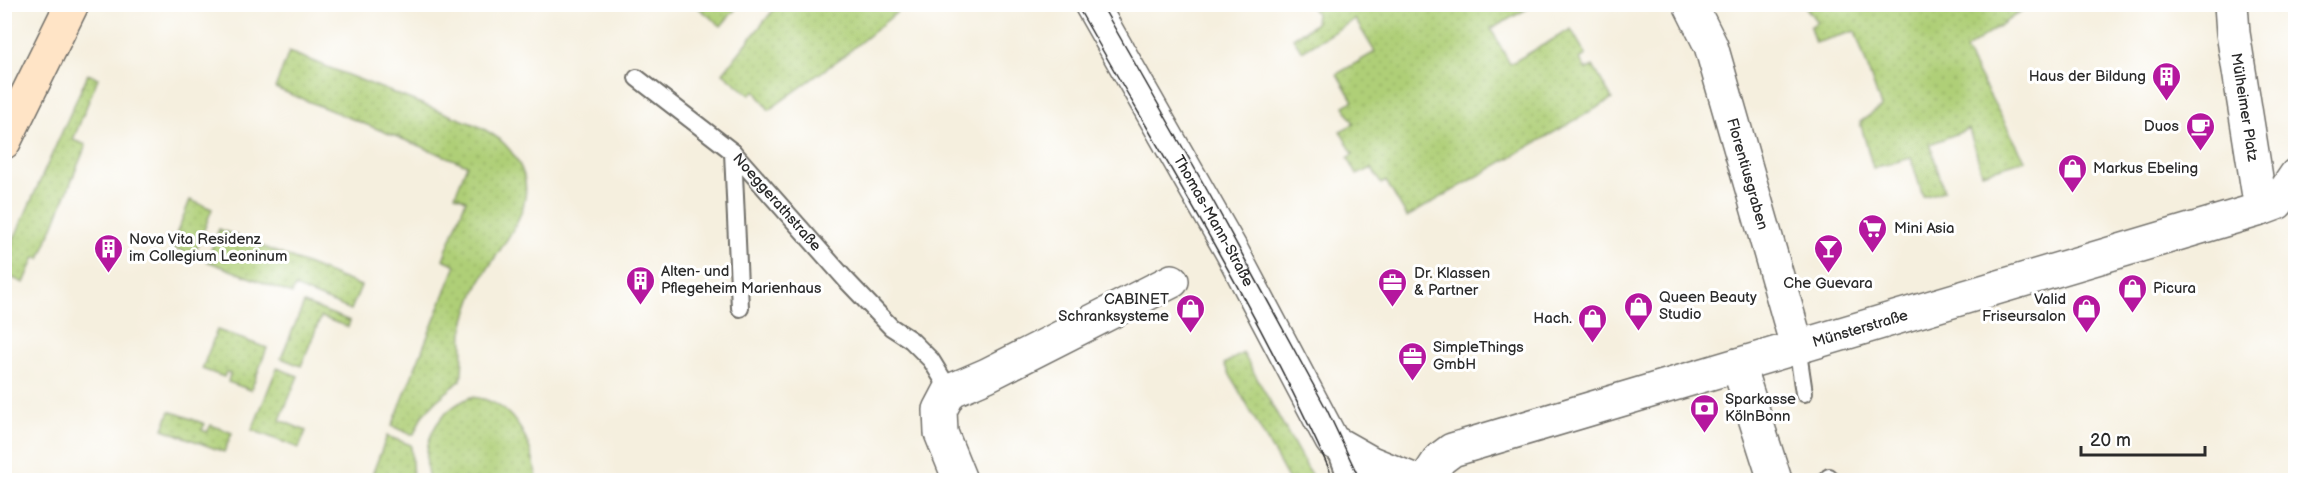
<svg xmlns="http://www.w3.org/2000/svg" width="2300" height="485" font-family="'Balsamiq Sans',sans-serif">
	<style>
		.grass { fill: url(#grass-dots); stroke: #6d7d51; stroke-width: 1.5 }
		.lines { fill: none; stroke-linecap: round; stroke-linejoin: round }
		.lane-casing { stroke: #72706a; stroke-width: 20 }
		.street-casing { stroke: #72706a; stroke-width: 36 }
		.secondary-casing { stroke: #72706a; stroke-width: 36 }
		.lane { stroke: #fff; stroke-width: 16 }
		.street { stroke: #fff; stroke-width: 33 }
		.secondary { stroke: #ffe4c6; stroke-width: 33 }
		.tram { stroke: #2b2b2b; stroke-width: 1.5 }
		.labels { text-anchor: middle; stroke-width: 6; stroke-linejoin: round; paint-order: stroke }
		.poi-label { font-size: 15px; fill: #2b2b2b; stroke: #fff; text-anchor: start }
		.street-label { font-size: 15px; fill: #2b2b2b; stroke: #fff }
	</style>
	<defs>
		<pattern id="grass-dots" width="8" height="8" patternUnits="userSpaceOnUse" patternTransform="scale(1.5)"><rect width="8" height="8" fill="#afcf77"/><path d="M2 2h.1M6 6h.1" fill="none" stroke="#97b267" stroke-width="1.8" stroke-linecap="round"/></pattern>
	</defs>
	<rect width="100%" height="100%" fill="#fff"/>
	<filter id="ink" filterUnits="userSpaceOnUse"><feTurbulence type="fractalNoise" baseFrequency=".0167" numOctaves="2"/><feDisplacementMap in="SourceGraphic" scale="12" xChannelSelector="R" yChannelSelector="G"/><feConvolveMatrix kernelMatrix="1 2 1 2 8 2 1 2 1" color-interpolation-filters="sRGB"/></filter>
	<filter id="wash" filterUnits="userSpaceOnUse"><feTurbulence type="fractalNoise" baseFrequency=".008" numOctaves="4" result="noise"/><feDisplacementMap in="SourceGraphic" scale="24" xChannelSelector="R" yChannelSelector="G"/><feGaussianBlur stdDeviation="1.35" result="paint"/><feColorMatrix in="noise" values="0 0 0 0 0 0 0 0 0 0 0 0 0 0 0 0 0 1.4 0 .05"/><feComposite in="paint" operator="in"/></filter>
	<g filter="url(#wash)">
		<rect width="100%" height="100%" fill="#f5efde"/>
		<path class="grass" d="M 778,4 L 906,4 L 906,5 L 841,58 L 769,110 L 755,91 L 750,95 L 723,73 Z
			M 695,5 L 739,5 L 721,26 Z
			M 1310,5 L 1534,5 L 1491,29 L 1510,64 L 1571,29 L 1586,55 L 1580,59 L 1586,70 L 1593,66 L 1612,99 L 1407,217 L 1386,181 L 1381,184 L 1372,168 L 1357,175 L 1348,158 L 1353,154 L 1340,131 L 1354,124 L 1344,106 L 1353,101 L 1337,74 L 1375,52 L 1355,19 L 1302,51 L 1293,38 L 1315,24 L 1316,13 Z
			M 1804,5 L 2021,5 L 2024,9 L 1965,50 L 2025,160 L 1982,173 L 1969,129 L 1930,144 L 1944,191 L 1923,197 L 1911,158 L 1873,168 L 1860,122 L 1881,107 L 1855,31 L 1815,43 L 1810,27 L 1817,22 Z
			M 289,52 L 478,126 C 497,136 507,143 518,162 C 546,209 490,253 474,294 C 470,305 465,318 463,329 C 462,346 464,363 461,380 L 436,401 L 422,416 L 414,434 L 410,434 L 392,426 L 456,265 L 443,259 L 466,200 L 455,195 L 467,165 L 275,88 Z
			M 88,74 L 98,78 L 73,140 L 86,145 L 40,259 L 35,257 L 24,283 L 8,276 L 9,274 L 5,271 L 5,259 Z
			M 190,200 L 212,209 L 194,256 L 171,247 Z
			M 219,229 L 361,286 L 351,310 L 295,287 L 292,294 L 207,261 Z
			M 304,303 L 350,321 L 348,327 L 321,317 L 301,366 L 281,358 Z
			M 217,330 L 267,348 L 251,390 L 228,382 L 230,373 L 226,372 L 224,377 L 202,369 Z
			M 1243,353 L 1314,480 L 1289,480 L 1224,364 Z
			M 277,368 L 298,376 L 280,420 L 306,431 L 299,448 L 252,430 Z
			M 471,397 C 514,400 532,442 537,480 L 429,480 C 420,442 436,412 471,397 Z
			M 170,411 L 205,424 L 202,430 L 207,432 L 211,425 L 232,433 L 224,452 L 163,429 Z
			M 387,436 L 411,445 L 413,480 L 370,480 Z"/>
	</g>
	<g filter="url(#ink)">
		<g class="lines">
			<defs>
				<g id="lane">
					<path id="s1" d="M 637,78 L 733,152 L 847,281 L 891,327 L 911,340 L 931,360 L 950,391"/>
					<path d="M 733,152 L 740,308"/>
					<path d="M 1797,346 L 1804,393"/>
					<path d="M 1334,445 L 1347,480"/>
					<path d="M 1829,477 L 1830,480"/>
				</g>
				<g id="street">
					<path id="s2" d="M 1091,4 L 1231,250 L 1332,441 L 1371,463 L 1413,480"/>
					<path id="s3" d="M 1690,4 L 1711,46 L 1797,346"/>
					<path id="s4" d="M 2231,4 L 2233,33 L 2261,209"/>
					<path d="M 1738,365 L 1775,480"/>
					<path d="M 960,480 L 941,433 L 940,410 L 950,391 L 987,375 L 1172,281"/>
					<path id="s5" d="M 1426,480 L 1440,459 L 1452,450 L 2261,209 L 2277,203 L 2296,175"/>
				</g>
				<path id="secondary" d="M 4,142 L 72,4"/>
			</defs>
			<use href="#lane" class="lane-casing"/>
			<use href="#street" class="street-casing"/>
			<use href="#secondary" class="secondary-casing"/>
			<use href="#lane" class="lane"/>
			<use href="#street" class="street"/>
			<use href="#secondary" class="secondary"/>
			<path class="tram" d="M 1076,4 C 1165,161 1261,315 1334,480
				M 1101,4 L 1211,197 L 1327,410 L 1360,480"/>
		</g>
	</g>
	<defs>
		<symbol id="building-pin" viewBox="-11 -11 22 30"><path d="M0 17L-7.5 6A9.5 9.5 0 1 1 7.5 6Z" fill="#b5179e" stroke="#fff"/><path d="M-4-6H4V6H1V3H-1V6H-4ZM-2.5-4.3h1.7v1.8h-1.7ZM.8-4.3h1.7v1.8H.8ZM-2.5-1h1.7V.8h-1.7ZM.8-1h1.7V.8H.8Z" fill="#fff"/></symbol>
		<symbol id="cafe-pin" viewBox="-11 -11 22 30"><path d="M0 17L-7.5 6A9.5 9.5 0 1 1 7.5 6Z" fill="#b5179e" stroke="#fff"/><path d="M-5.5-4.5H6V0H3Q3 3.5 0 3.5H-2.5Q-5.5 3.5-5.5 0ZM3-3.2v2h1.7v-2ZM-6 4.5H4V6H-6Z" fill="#fff"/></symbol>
		<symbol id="shop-pin" viewBox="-11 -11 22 30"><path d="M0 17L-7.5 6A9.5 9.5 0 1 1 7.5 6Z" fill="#b5179e" stroke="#fff"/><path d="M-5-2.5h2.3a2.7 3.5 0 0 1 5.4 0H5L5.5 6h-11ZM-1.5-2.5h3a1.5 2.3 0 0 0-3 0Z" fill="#fff"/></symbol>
		<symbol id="supermarket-pin" viewBox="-11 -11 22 30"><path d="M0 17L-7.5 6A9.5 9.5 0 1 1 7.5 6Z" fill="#b5179e" stroke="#fff"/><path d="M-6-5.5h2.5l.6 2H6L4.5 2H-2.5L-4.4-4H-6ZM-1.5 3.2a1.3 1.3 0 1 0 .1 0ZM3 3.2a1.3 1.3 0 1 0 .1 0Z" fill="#fff"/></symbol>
		<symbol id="bar-pin" viewBox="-11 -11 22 30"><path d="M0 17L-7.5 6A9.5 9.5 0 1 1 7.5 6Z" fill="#b5179e" stroke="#fff"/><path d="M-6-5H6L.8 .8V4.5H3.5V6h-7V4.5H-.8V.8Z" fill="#fff"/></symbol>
		<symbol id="office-pin" viewBox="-11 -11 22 30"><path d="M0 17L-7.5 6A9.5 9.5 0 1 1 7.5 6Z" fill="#b5179e" stroke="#fff"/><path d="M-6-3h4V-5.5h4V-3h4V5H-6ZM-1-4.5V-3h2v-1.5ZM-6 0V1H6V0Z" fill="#fff"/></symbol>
		<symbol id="bank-pin" viewBox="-11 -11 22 30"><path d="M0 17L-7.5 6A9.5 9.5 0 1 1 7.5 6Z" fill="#b5179e" stroke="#fff"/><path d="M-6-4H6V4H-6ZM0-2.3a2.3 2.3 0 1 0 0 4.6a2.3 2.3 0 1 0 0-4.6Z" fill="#fff"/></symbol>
	</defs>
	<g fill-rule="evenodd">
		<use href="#building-pin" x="2150" y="60" width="33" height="45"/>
		<use href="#cafe-pin" x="2184" y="110" width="33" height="45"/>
		<use href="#shop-pin" x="2056" y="152" width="33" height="45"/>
		<use href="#supermarket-pin" x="1856" y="212" width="33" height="45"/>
		<use href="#building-pin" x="92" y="232" width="33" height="45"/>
		<use href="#bar-pin" x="1812" y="232" width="33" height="45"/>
		<use href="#building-pin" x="624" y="264" width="33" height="45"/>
		<use href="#office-pin" x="1376" y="266" width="33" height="45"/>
		<use href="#shop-pin" x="2116" y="272" width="33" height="45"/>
		<use href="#shop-pin" x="1622" y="290" width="33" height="45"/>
		<use href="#shop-pin" x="1174" y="292" width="33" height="45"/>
		<use href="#shop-pin" x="2070" y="292" width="33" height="45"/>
		<use href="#shop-pin" x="1576" y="302" width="33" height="45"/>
		<use href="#office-pin" x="1396" y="340" width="33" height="45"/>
		<use href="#bank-pin" x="1688" y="392" width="33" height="45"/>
	</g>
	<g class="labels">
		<g class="poi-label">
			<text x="2146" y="81" text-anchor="end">Haus der Bildung</text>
			<text x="2179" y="131" text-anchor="end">Duos</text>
			<text x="2093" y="173">Markus Ebeling</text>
			<text x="1894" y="233">Mini Asia</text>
			<text x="129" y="244">Nova Vita Residenz<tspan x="129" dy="17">im Collegium Leoninum</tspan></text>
			<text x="661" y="276">Alten- und<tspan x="661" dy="17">Pflegeheim Marienhaus</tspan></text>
			<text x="1414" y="278">Dr. Klassen<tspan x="1414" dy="17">&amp; Partner</tspan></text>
			<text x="1828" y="288" text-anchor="middle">Che Guevara</text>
			<text x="2153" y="293">Picura</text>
			<text x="1659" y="302">Queen Beauty<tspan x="1659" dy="17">Studio</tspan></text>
			<text x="1169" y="304" text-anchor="end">CABINET<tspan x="1169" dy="17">Schranksysteme</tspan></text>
			<text x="2066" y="304" text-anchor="end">Valid<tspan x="2066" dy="17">Friseursalon</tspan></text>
			<text x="1572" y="323" text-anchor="end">Hach.</text>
			<text x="1433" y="352">SimpleThings<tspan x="1433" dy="17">GmbH</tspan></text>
			<text x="1725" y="404">Sparkasse<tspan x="1725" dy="17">KölnBonn</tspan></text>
		</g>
		<g class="street-label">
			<text dy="5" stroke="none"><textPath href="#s4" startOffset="104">Mülheimer Platz</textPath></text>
			<text dy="5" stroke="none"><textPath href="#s3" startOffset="180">Florentiusgraben</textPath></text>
			<text dy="5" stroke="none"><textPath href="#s1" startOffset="188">Noeggerathstraße</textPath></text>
			<text dy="5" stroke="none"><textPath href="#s2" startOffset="249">Thomas-Mann-Straße</textPath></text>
			<text dy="5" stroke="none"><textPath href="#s5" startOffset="466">Münsterstraße</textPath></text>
		</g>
	</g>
	<rect width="2300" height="485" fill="none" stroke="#fff" stroke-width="24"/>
	<path d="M2081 446v9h124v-9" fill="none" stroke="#2b2b2b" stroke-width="3"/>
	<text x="2090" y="446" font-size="18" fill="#2b2b2b" stroke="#ffffff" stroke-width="4.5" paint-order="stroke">20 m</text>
</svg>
